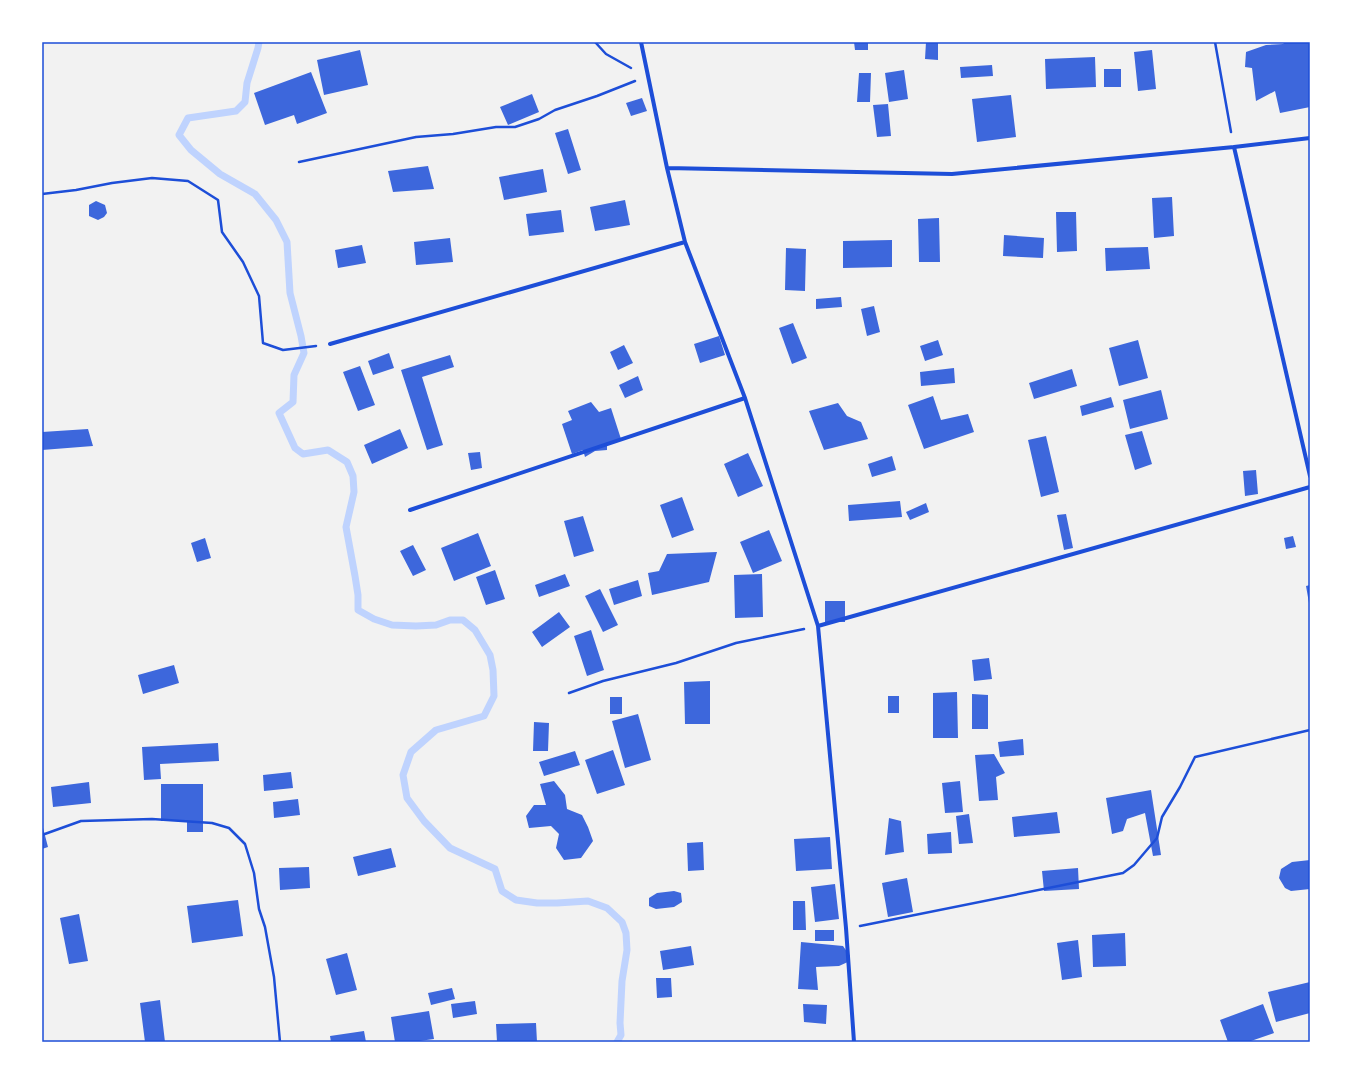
<svg xmlns="http://www.w3.org/2000/svg" width="1352" height="1084" font-family="Quicksand,sans-serif">
	<style>
		.lines { fill: none; stroke-linecap: round; stroke-linejoin: round }
		.stream { stroke: #bfd3fe; stroke-width: 7 }
		.building { fill: #3d67dc }
		.path { stroke: #1d4ed8; stroke-width: 2.5 }
		.minor { stroke: #1d4ed8; stroke-width: 4 }
		.neatline { fill: none; stroke: #1d4ed8; stroke-width: 1.5 }
	</style>
	<rect width="100%" height="100%" fill="#f2f2f2"/>
	<g class="lines">
		<path class="stream" d="M 259,42 L 258,48 L 247,83 L 245,102 L 236,111 L 188,118 L 179,135 L 191,150 L 220,174 L 255,194 L 276,220 L 287,242 L 290,293 L 301,336 L 304,353 L 294,375 L 293,402 L 279,413 L 295,448 L 303,454 L 328,450 L 347,462 L 353,476 L 354,492 L 346,527 L 355,576 L 358,595 L 358,610 L 374,619 L 392,625 L 416,626 L 436,625 L 450,620 L 463,620 L 475,630 L 490,655 L 493,670 L 494,696 L 484,716 L 436,730 L 411,752 L 403,775 L 407,798 L 424,821 L 450,848 L 495,869 L 502,891 L 516,900 L 537,903 L 557,903 L 588,901 L 607,908 L 622,922 L 626,933 L 627,950 L 622,981 L 620,1023 L 621,1035 L 617,1042"/>
	</g>
	<path class="building" d="M 854,42 L 868,42 L 868,50 L 855,50 Z
		M 926,42 L 938,42 L 938,60 L 925,59 Z
		M 1285,42 L 1310,42 L 1310,107 L 1280,113 L 1275,91 L 1256,101 L 1252,68 L 1245,67 L 1246,52 L 1266,45 L 1283,44 Z
		M 360,50 L 368,85 L 324,95 L 317,60 Z
		M 1152,50 L 1156,89 L 1138,91 L 1134,52 Z
		M 1095,57 L 1096,87 L 1046,89 L 1045,59 Z
		M 992,65 L 993,76 L 961,78 L 960,67 Z
		M 1104,69 L 1121,69 L 1121,87 L 1104,87 Z
		M 904,70 L 908,99 L 889,102 L 885,73 Z
		M 311,72 L 327,113 L 297,124 L 294,115 L 265,125 L 254,93 Z
		M 859,73 L 871,73 L 870,102 L 857,102 Z
		M 532,94 L 539,112 L 508,125 L 500,107 Z
		M 1011,95 L 1016,137 L 977,142 L 972,99 Z
		M 642,98 L 647,111 L 631,116 L 626,103 Z
		M 888,104 L 891,136 L 877,137 L 873,105 Z
		M 568,129 L 581,170 L 568,174 L 555,133 Z
		M 428,166 L 434,189 L 393,192 L 388,171 Z
		M 543,169 L 547,192 L 504,200 L 499,177 Z
		M 1172,197 L 1174,236 L 1154,238 L 1152,198 Z
		M 625,200 L 630,225 L 595,231 L 590,207 Z
		M 96,201 L 105,205 L 107,213 L 104,217 L 98,220 L 89,216 L 89,205 Z
		M 561,210 L 564,232 L 529,236 L 526,214 Z
		M 1056,212 L 1076,212 L 1077,251 L 1057,252 Z
		M 939,218 L 940,262 L 919,262 L 918,219 Z
		M 1004,235 L 1044,238 L 1043,258 L 1003,256 Z
		M 450,238 L 453,262 L 416,265 L 414,242 Z
		M 892,240 L 892,267 L 843,268 L 843,241 Z
		M 362,245 L 366,263 L 338,268 L 335,250 Z
		M 1148,247 L 1150,269 L 1106,271 L 1105,248 Z
		M 786,248 L 806,249 L 805,291 L 785,290 Z
		M 841,297 L 842,307 L 816,309 L 816,299 Z
		M 874,306 L 880,332 L 867,336 L 861,309 Z
		M 793,323 L 807,358 L 792,364 L 779,328 Z
		M 719,336 L 725,355 L 700,363 L 694,344 Z
		M 938,340 L 943,355 L 925,361 L 920,346 Z
		M 1138,340 L 1148,378 L 1119,386 L 1109,348 Z
		M 624,345 L 633,363 L 618,370 L 610,352 Z
		M 389,353 L 394,368 L 373,375 L 368,361 Z
		M 450,355 L 454,367 L 422,377 L 443,445 L 427,450 L 401,370 Z
		M 360,366 L 375,405 L 358,411 L 343,372 Z
		M 954,368 L 955,383 L 921,386 L 920,372 Z
		M 1072,369 L 1077,386 L 1034,399 L 1029,383 Z
		M 638,376 L 643,390 L 625,398 L 619,385 Z
		M 1161,390 L 1168,419 L 1130,429 L 1123,400 Z
		M 933,396 L 941,420 L 968,414 L 974,432 L 924,449 L 908,405 Z
		M 1111,397 L 1114,407 L 1082,416 L 1080,406 Z
		M 591,402 L 599,412 L 611,408 L 621,439 L 607,443 L 607,450 L 595,451 L 585,457 L 583,450 L 572,454 L 562,424 L 572,420 L 568,411 Z
		M 838,403 L 847,416 L 861,422 L 868,439 L 824,450 L 809,411 Z
		M 88,429 L 93,446 L 42,450 L 42,432 Z
		M 400,429 L 408,448 L 372,464 L 364,445 Z
		M 1142,431 L 1152,464 L 1135,470 L 1125,435 Z
		M 1046,436 L 1059,492 L 1041,497 L 1028,440 Z
		M 480,452 L 482,468 L 471,470 L 468,453 Z
		M 748,453 L 763,486 L 738,497 L 724,464 Z
		M 892,456 L 896,470 L 872,477 L 868,464 Z
		M 1256,470 L 1258,494 L 1245,496 L 1243,471 Z
		M 682,497 L 694,530 L 672,538 L 660,505 Z
		M 900,501 L 902,517 L 849,521 L 848,505 Z
		M 926,503 L 929,512 L 910,520 L 906,512 Z
		M 1066,514 L 1073,548 L 1064,550 L 1057,515 Z
		M 583,516 L 594,551 L 574,557 L 564,521 Z
		M 769,530 L 782,561 L 753,573 L 740,542 Z
		M 478,533 L 491,566 L 454,581 L 441,548 Z
		M 1293,536 L 1296,547 L 1286,549 L 1284,538 Z
		M 205,538 L 211,558 L 197,562 L 191,543 Z
		M 413,545 L 426,570 L 413,576 L 400,551 Z
		M 717,552 L 709,582 L 652,595 L 648,573 L 659,571 L 667,554 Z
		M 495,570 L 505,599 L 486,605 L 476,577 Z
		M 565,574 L 570,586 L 539,597 L 535,585 Z
		M 762,574 L 763,617 L 735,618 L 734,575 Z
		M 638,580 L 642,596 L 614,605 L 609,589 Z
		M 1310,585 L 1310,603 L 1309,603 L 1306,586 Z
		M 600,589 L 618,625 L 603,632 L 585,596 Z
		M 825,601 L 845,601 L 845,622 L 825,622 Z
		M 559,612 L 570,627 L 542,647 L 532,632 Z
		M 591,630 L 604,670 L 587,676 L 574,636 Z
		M 989,658 L 992,679 L 974,681 L 972,660 Z
		M 174,665 L 179,683 L 143,694 L 138,675 Z
		M 710,681 L 710,724 L 685,724 L 684,682 Z
		M 957,692 L 958,738 L 933,738 L 933,693 Z
		M 972,694 L 988,695 L 988,729 L 972,729 Z
		M 888,696 L 899,696 L 899,713 L 888,713 Z
		M 610,697 L 622,697 L 622,714 L 610,714 Z
		M 638,714 L 651,760 L 625,768 L 612,721 Z
		M 534,722 L 549,723 L 548,751 L 533,751 Z
		M 1023,739 L 1024,755 L 1000,757 L 998,742 Z
		M 218,743 L 219,761 L 160,764 L 161,779 L 144,780 L 142,747 Z
		M 613,750 L 625,785 L 597,794 L 585,760 Z
		M 575,751 L 580,765 L 544,776 L 539,762 Z
		M 994,754 L 1005,773 L 996,777 L 998,800 L 979,801 L 975,755 Z
		M 291,772 L 293,788 L 264,791 L 263,775 Z
		M 554,781 L 565,795 L 567,809 L 582,815 L 588,827 L 593,841 L 581,858 L 564,860 L 556,848 L 559,834 L 551,826 L 529,828 L 526,816 L 534,805 L 546,805 L 540,784 Z
		M 960,781 L 963,812 L 945,813 L 942,783 Z
		M 89,782 L 91,803 L 53,807 L 51,787 Z
		M 161,784 L 203,784 L 203,832 L 187,832 L 187,821 L 161,821 Z
		M 1151,790 L 1161,855 L 1153,856 L 1145,813 L 1127,819 L 1123,831 L 1112,834 L 1106,798 Z
		M 298,799 L 300,815 L 274,818 L 273,802 Z
		M 1057,812 L 1060,833 L 1014,837 L 1012,817 Z
		M 969,814 L 973,843 L 959,844 L 956,816 Z
		M 889,818 L 901,821 L 904,852 L 885,855 Z
		M 42,824 L 48,847 L 42,849 Z
		M 951,832 L 952,853 L 928,854 L 927,834 Z
		M 830,837 L 832,869 L 796,871 L 794,839 Z
		M 703,842 L 704,870 L 688,871 L 687,843 Z
		M 391,848 L 396,867 L 358,876 L 353,857 Z
		M 1310,860 L 1310,889 L 1291,891 L 1285,888 L 1279,878 L 1281,869 L 1292,862 Z
		M 309,867 L 310,888 L 280,890 L 279,868 Z
		M 1078,868 L 1079,889 L 1044,891 L 1042,871 Z
		M 907,878 L 913,912 L 888,917 L 882,883 Z
		M 835,884 L 839,919 L 815,922 L 811,887 Z
		M 674,891 L 681,893 L 682,902 L 674,907 L 656,909 L 649,906 L 649,898 L 657,893 Z
		M 238,900 L 243,936 L 192,943 L 187,906 Z
		M 793,901 L 805,901 L 806,930 L 793,930 Z
		M 79,914 L 88,961 L 69,964 L 60,918 Z
		M 815,930 L 834,930 L 834,941 L 815,941 Z
		M 1125,933 L 1126,966 L 1093,967 L 1092,935 Z
		M 1078,940 L 1082,977 L 1062,980 L 1057,943 Z
		M 801,942 L 843,946 L 850,956 L 850,961 L 839,966 L 816,967 L 818,990 L 798,989 Z
		M 691,946 L 694,965 L 663,970 L 660,951 Z
		M 347,953 L 357,990 L 336,995 L 326,959 Z
		M 656,978 L 671,978 L 672,997 L 657,998 Z
		M 1310,982 L 1310,1013 L 1276,1022 L 1268,992 Z
		M 452,988 L 455,999 L 431,1005 L 428,993 Z
		M 160,1000 L 165,1042 L 145,1042 L 140,1003 Z
		M 475,1001 L 477,1014 L 453,1018 L 451,1004 Z
		M 803,1004 L 827,1005 L 826,1024 L 804,1022 Z
		M 1263,1004 L 1274,1033 L 1248,1042 L 1228,1042 L 1220,1020 Z
		M 429,1011 L 434,1039 L 412,1042 L 395,1042 L 391,1017 Z
		M 536,1023 L 537,1042 L 497,1042 L 496,1024 Z
		M 364,1031 L 366,1042 L 331,1042 L 330,1036 Z"/>
	<g class="lines">
		<path class="path" d="M 595,42 L 606,54 L 631,68
			M 1215,42 L 1231,132
			M 299,162 L 416,137 L 453,134 L 496,127 L 515,127 L 539,119 L 555,110 L 597,96 L 635,81
			M 42,194 L 76,190 L 112,183 L 152,178 L 188,181 L 218,200 L 222,232 L 243,262 L 259,296 L 263,343 L 283,350 L 316,346
			M 569,693 L 603,681 L 676,663 L 736,643 L 804,629
			M 42,835 L 81,821 L 152,819 L 212,823 L 229,828 L 245,844 L 254,873 L 259,909 L 265,927 L 274,977 L 280,1042
			M 860,926 L 1123,873 L 1134,865 L 1157,838 L 1162,817 L 1180,787 L 1195,757 L 1310,730"/>
		<path class="minor" d="M 641,42 L 667,168 L 685,242 L 745,398 L 818,626
			M 1234,147 L 1310,476
			M 667,168 L 952,174 L 1234,147 L 1310,138
			M 330,344 L 685,242
			M 410,510 L 745,398
			M 854,1042 L 846,928 L 818,626 L 1310,487"/>
	</g>
	<rect width="1352" height="1084" fill="none" stroke="#ffffff" stroke-width="86"/>
	<rect x="43" y="43" width="1266" height="998" class="neatline"/>
</svg>
